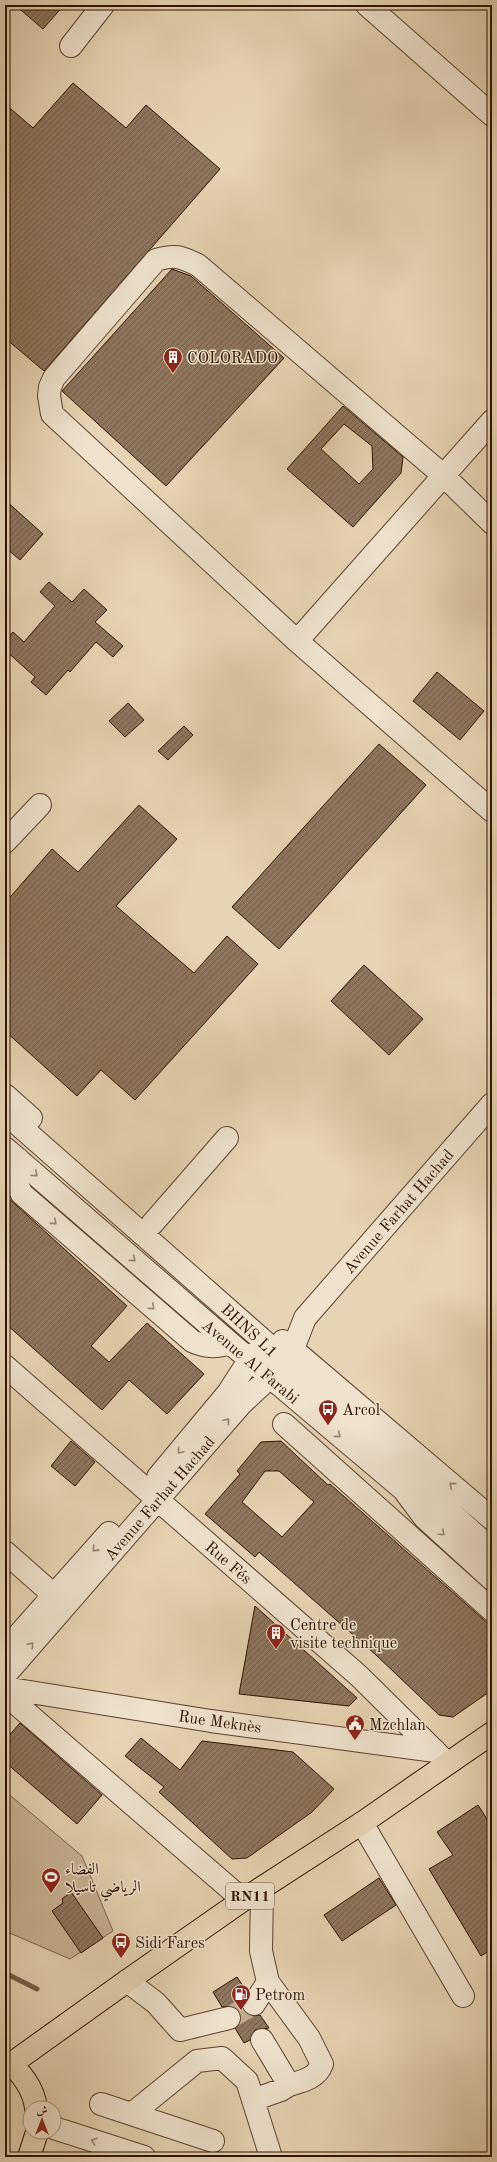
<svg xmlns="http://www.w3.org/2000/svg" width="497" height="2162" font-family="'Old Standard TT',Amiri,serif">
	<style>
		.grass { fill: #c8b396; stroke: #7b624c }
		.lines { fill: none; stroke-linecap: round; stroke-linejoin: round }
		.stream { stroke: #775e48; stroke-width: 5 }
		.building { fill: url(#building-hatch); stroke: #2e1101; fill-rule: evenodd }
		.minor-tunnel { stroke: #c2ad90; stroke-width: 22; stroke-dasharray: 22 11; stroke-linecap: butt }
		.minor-casing { stroke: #5c422e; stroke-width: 24 }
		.major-casing { stroke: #2e1101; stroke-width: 24 }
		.minor { stroke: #efe3ce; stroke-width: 22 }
		.major { stroke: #e7d4b4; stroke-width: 22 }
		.oneway { stroke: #988472 }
		.labels { text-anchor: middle; stroke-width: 3; stroke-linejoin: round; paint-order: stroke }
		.shield { fill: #efe3ce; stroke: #68503e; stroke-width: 1 }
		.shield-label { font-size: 15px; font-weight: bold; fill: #2e1101 }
		.poi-label { font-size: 16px; fill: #2e1101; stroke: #efe3ce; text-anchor: start }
		.street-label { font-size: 16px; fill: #2e1101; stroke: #efe3ce }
	</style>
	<defs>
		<pattern id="building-hatch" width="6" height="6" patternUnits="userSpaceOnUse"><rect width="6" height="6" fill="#8e765e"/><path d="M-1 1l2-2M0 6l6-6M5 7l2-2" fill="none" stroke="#745f4b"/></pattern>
	</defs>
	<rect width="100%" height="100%" fill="#e7d4b4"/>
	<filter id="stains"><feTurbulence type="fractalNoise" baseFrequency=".005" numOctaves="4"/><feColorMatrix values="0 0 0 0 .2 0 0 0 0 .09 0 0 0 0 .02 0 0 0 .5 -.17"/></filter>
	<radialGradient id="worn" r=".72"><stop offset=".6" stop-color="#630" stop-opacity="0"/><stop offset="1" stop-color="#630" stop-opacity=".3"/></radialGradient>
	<path class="grass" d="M 5,1791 L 82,1856 L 113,1931 L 70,1959 L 5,1931 Z"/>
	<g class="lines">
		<path class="stream" d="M 5,1973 L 37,1989"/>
	</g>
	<path class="building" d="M 15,5 L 64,5 L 43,29 Z
		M 73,83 L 126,128 L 146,105 L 220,169 L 44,371 L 5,338 L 5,104 L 33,128 Z
		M 172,269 L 191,276 L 284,358 L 166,486 L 62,391 Z
		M 343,406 L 403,457 L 401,473 L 353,527 L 287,469 ZM 344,424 L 372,446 L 373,469 L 359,484 L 321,449 Z
		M 5,500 L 43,534 L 20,560 L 5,547 Z
		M 49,582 L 72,602 L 84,589 L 107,610 L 95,622 L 123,646 L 113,657 L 96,642 L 70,672 L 68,670 L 46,695 L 31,682 L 35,677 L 5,650 L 5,641 L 13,632 L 24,642 L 55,606 L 40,592 Z
		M 437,672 L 484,711 L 460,740 L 413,701 Z
		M 128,703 L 144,720 L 125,737 L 109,721 Z
		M 184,726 L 193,735 L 168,760 L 158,751 Z
		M 379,744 L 426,785 L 279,949 L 232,907 Z
		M 139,805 L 177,839 L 116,906 L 194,973 L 227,936 L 258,964 L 135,1100 L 101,1070 L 77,1096 L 5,1031 L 5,903 L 52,849 L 78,872 Z
		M 364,965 L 423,1019 L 389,1055 L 331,1001 Z
		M 5,1195 L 127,1306 L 91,1346 L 109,1362 L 147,1323 L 204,1374 L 167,1414 L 129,1380 L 102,1410 L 5,1323 Z
		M 71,1441 L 95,1462 L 75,1486 L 51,1466 Z
		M 281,1441 L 328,1485 L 330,1484 L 492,1627 L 492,1690 L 453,1717 L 439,1715 L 376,1655 L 259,1552 L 255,1557 L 205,1514 L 240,1474 L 237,1471 L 261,1442 ZM 265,1471 L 279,1471 L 314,1502 L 282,1537 L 242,1502 Z
		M 255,1606 L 357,1698 L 349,1706 L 239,1694 Z
		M 20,1723 L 102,1795 L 77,1824 L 5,1762 L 5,1740 Z
		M 141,1738 L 180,1770 L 202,1741 L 293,1752 L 334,1789 L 312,1812 L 247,1858 L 232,1859 L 159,1792 L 164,1787 L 125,1756 Z
		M 478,1805 L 492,1827 L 492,1949 L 481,1956 L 429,1869 L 453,1855 L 437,1832 Z
		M 379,1878 L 396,1905 L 342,1941 L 324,1915 Z
		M 71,1892 L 103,1938 L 81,1953 L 52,1911 L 63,1903 L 62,1899 Z
		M 237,1977 L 247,1992 L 242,2003 L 243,2010 L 253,2016 L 260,2015 L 269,2028 L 255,2030 L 250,2040 L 244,2043 L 235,2028 L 241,2021 L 238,2010 L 232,2006 L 222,2007 L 213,1992 Z"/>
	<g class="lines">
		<path class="minor-tunnel" d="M 229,2018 L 254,2004"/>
		<defs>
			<path id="minor" d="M 367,5 L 492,115
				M 71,46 L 103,5
				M 492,523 L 444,476 L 198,265 C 181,257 175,254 156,260 L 54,378 L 50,387 L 49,396 L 52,414 L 297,641 L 492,811
				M 297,641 L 492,421
				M 5,842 L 40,805
				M 5,1095 L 31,1118
				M 5,1113 L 265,1342 L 283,1361 L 492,1550
				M 5,1148 L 230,1343 L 403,1489 L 424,1517 L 492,1579
				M 18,1159 L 13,1178 L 22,1194 L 192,1341 C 205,1347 215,1348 230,1343
				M 152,1224 L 227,1138
				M 283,1341 L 492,1519
				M 5,1366 L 359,1676 L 447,1763
				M 284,1424 L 492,1610
				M 158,1477 L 228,1393 L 250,1359 L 259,1349
				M 5,1552 L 65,1605
				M 5,1650 L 109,1533
				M 5,1675 L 241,1404 L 270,1377 L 293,1349 L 305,1318 L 492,1104
				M 5,1688 L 211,1721 L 435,1751
				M 5,1694 L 243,1900
				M 362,1823 L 463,1996
				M 127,1981 L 156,2003 L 180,2030 L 229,2018
				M 268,1982 L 309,2038 L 322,2064 C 317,2078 303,2081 289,2085
				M 254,2004 L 268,1982 L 261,1951 L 262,1888
				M 253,2100 L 281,2090 L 289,2085 L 262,2040
				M 101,2104 L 213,2141
				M 133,2113 L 197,2061 L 222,2058 L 247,2081 L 271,2157
				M 54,2128 L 144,2157"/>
			<path id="major" d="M 5,2061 C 21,2070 34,2090 36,2108
				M 11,2064 L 127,1981 L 243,1900 L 362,1823 L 492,1733
				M 29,2157 L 37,2132"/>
		</defs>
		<use href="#minor" class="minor-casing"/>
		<use href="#major" class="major-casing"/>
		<use href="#minor" class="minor"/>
		<use href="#major" class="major"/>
	</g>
	<defs><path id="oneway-chevron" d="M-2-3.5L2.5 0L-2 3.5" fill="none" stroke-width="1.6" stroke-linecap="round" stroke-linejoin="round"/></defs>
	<g class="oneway">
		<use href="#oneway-chevron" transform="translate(35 1174) rotate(41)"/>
		<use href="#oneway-chevron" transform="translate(54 1222) rotate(41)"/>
		<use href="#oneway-chevron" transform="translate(133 1259) rotate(41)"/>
		<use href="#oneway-chevron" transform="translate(152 1307) rotate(41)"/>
		<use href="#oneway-chevron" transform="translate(227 1421) rotate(-49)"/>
		<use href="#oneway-chevron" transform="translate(338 1435) rotate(40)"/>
		<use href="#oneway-chevron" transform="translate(180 1451) rotate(130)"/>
		<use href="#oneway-chevron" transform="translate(452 1485) rotate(-139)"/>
		<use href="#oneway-chevron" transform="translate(442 1533) rotate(43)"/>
		<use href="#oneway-chevron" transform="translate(95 1549) rotate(132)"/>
		<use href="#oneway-chevron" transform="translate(31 1645) rotate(-49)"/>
		<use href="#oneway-chevron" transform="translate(94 2141) rotate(-161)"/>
	</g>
	<defs>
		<symbol id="building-pin" viewBox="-11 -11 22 30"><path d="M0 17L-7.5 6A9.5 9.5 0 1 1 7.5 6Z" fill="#8f2418" stroke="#efe3ce"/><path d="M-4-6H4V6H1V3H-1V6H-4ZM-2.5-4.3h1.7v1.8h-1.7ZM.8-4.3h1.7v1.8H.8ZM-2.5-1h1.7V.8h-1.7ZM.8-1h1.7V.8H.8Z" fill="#fff"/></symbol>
		<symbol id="bus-pin" viewBox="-11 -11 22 30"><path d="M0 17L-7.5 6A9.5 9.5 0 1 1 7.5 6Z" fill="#8f2418" stroke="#efe3ce"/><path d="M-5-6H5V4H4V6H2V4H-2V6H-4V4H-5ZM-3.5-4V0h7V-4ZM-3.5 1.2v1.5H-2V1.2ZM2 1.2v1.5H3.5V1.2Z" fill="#fff"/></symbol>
		<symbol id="civic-pin" viewBox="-11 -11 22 30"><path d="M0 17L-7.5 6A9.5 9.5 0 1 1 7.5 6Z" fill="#8f2418" stroke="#efe3ce"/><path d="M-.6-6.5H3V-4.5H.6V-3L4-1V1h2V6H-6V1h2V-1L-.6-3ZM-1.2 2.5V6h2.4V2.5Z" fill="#fff"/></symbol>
		<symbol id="stadium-pin" viewBox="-11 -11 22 30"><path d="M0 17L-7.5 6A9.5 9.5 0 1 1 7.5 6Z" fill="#8f2418" stroke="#efe3ce"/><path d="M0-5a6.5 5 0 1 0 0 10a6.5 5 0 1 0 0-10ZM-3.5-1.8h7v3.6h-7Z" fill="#fff"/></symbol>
		<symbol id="fuel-pin" viewBox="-11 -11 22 30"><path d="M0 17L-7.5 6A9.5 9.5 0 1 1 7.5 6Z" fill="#8f2418" stroke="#efe3ce"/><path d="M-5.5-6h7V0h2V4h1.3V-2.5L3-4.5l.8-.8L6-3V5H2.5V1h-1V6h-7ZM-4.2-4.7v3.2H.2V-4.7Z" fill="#fff"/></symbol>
	</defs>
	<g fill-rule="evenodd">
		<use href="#building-pin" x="162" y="346" width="22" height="30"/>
		<use href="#bus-pin" x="317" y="1398" width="22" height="30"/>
		<use href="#building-pin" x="265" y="1622" width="22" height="30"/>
		<use href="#civic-pin" x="344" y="1713" width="22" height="30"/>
		<use href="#stadium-pin" x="40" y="1866" width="22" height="30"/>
		<use href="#bus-pin" x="110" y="1931" width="22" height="30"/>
		<use href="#fuel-pin" x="230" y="1983" width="22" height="30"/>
	</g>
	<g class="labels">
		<rect class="shield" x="226" y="1883" width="48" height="26" rx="3"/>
		<g class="shield-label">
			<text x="250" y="1901">RN11</text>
		</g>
		<g class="poi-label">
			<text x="187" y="363">COLORADO</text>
			<text x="342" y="1415">Arcol</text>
			<text x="290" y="1630">Centre de<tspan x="290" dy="18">visite technique</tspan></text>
			<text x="369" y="1730">Mzchlan</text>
			<text x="65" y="1874">الفضاء<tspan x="65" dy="18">الرياضي تاسيلا</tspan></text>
			<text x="135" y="1948">Sidi Fares</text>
			<text x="255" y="2000">Petrom</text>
		</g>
		<g class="street-label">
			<text transform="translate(398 1211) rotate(-49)" y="6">Avenue Farhat Hachad</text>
			<text transform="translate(250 1330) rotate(43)" y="6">BHNS L1</text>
			<text transform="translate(251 1361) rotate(40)" y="6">Avenue Al Farabi</text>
			<text transform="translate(159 1498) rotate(-49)" y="6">Avenue Farhat Hachad</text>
			<text transform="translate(229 1562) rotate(41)" y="6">Rue Fés</text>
			<text transform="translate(220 1721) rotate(8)" y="6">Rue Meknès</text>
		</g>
	</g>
	<rect width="497" height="2162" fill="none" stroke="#e7d4b4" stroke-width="20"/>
	<rect x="6" y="6" width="485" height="2150" fill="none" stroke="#2e1101" stroke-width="2"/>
	<rect x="10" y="10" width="477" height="2142" fill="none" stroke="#2e1101"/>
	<g transform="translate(42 2120)"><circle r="19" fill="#efe3ce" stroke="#a28f7c"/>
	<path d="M0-3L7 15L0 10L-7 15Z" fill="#8f2418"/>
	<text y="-6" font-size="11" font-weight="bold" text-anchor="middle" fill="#2e1101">ش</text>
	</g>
	<rect width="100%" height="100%" filter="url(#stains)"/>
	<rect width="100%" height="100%" fill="url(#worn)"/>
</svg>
